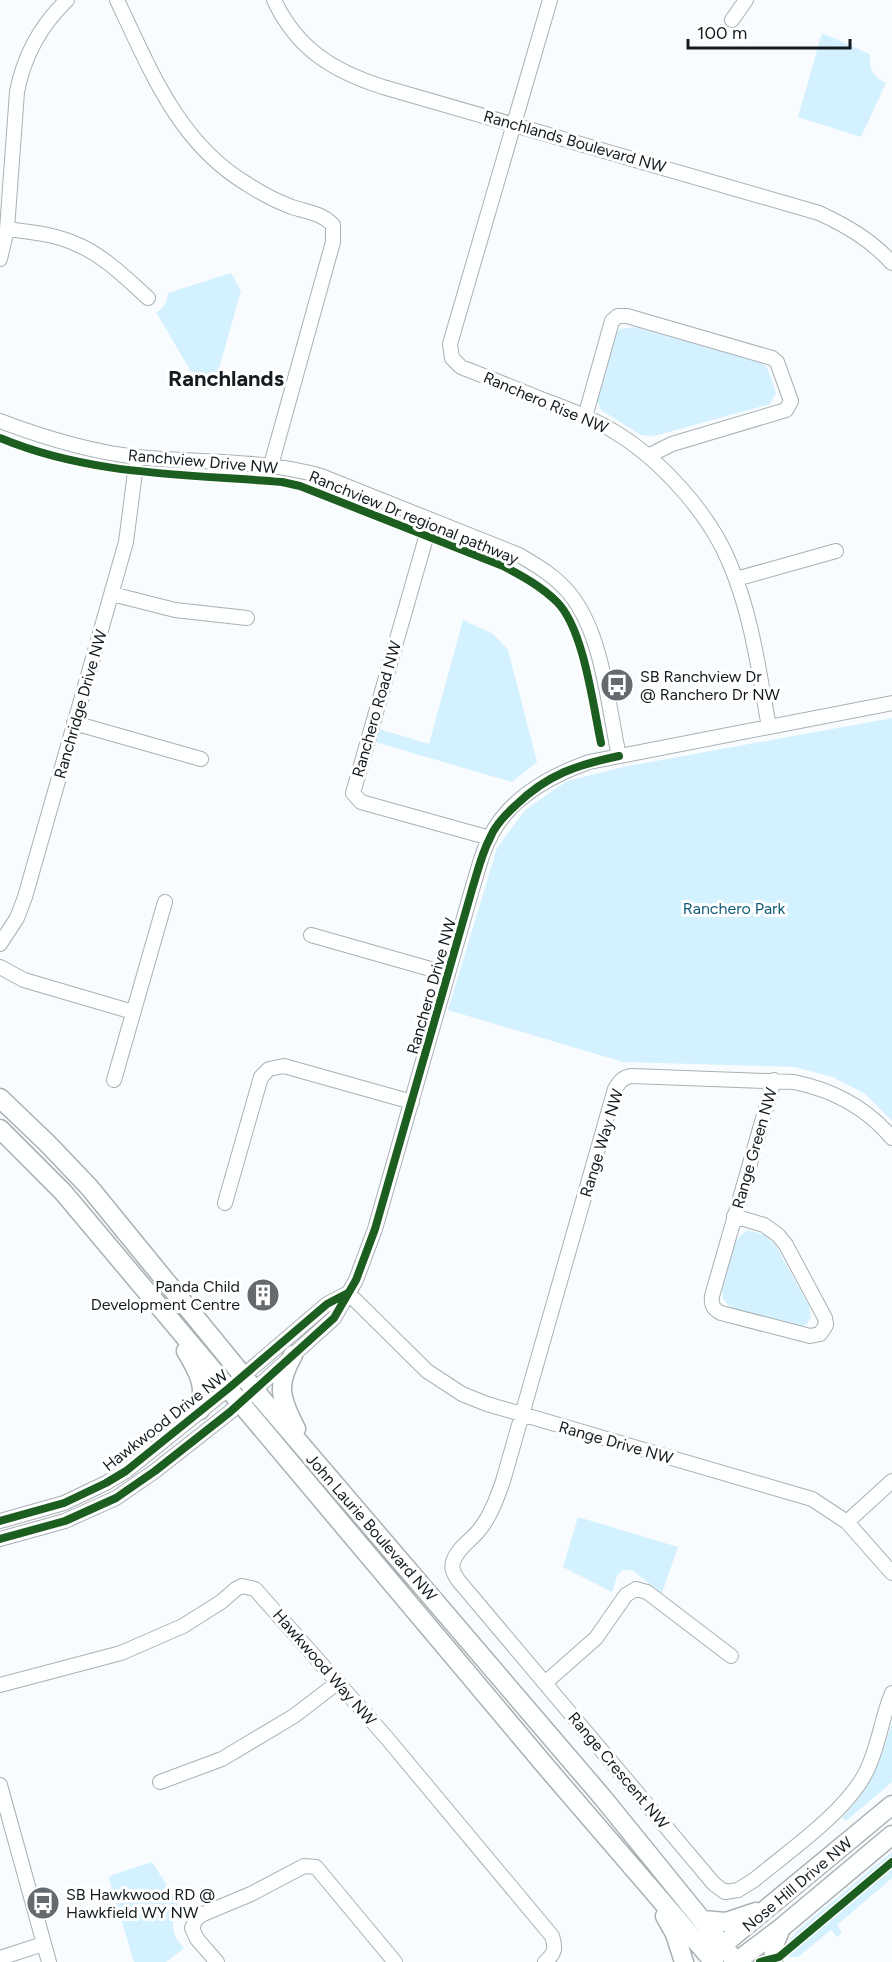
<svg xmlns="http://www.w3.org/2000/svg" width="892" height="1962" font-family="Figtree,sans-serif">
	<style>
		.green { fill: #d3f1ff }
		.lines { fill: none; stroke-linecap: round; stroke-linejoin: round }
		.minor-casing { stroke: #aab0b3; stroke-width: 16 }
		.major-casing { stroke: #aab0b3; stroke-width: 21 }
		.minor { stroke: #feffff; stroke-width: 14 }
		.major { stroke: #feffff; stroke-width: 18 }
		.cycleway-casing { stroke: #fff; stroke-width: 11 }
		.cycleway { stroke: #1b5e20; stroke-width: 8 }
		.labels { text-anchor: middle; stroke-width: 6; stroke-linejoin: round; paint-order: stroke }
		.street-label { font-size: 16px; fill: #141c20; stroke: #fff }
		.poi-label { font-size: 16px; fill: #141c20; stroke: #fff; text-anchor: start }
		.park-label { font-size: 16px; fill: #105f79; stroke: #fff }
		.district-label { font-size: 22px; font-weight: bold; fill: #141c20; stroke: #fff }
	</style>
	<rect width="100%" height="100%" fill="#f9fcfe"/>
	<path class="green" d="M 822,33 L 870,54 C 869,69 872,77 886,83 L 861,137 L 798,117 Z
		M 231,273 L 241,291 L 216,379 L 196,380 L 156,312 C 165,308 167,302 168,293 Z
		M 635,327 L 760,362 L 767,367 L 776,393 L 770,404 L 654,436 L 641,435 L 601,410 L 597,400 L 613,340 L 619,329 Z
		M 463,620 L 493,634 L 508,650 L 537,762 L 512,782 L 375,742 L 379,729 L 429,744 Z
		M 892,718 L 892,1121 L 865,1094 L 833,1077 L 795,1067 L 623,1062 L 448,1010 L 497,848 L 525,810 L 567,781 L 623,767 Z
		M 748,1230 L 766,1235 L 776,1246 L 809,1306 L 811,1317 L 806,1325 L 800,1327 L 732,1308 L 727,1304 L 723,1299 L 722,1289 L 736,1241 L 740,1236 Z
		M 578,1517 L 678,1547 L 662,1593 L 632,1570 L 622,1570 L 617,1576 L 612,1592 L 563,1567 Z
		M 892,1722 L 892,1782 L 846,1821 L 842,1817 C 871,1788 880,1761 892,1722 Z
		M 892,1852 L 892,1858 L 793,1941 L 783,1948 L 796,1932 Z
		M 152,1862 L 180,1906 C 169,1922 171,1934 184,1948 L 166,1962 L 134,1962 L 109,1879 L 112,1875 Z
		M 892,1865 L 892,1878 L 837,1925 L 842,1933 L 837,1937 L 831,1930 L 798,1957 L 784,1957 Z"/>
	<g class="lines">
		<defs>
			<path id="minor" d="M 117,0 C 150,69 178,143 247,184 C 261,193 276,201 292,207 C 307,212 322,213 333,225 L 333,242 L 271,465
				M 274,0 C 297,49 333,71 383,87 L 819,213 C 847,226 871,240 892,263
				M 550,0 L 450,344 L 452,358 L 461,367 C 487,377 514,388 541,399 C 566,408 592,418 615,432 C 661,460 710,514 730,564 C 752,616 759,672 769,727
				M 732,20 L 746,0
				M 7,229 C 30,232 55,234 76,244 C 103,255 126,278 148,298
				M 0,259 L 7,229 L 17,92 C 24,55 40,26 67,0
				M 585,417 L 612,321 L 618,316 L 627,316 L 772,358 L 777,362 L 791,401 L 786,410 L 672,444 L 648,456
				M 0,421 C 45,438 90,452 138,457 C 199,463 262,459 321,476 L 519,555 C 538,566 556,577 570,594 C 603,635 608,706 619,756
				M 431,520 L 353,793 L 361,802 L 490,838
				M 736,579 L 836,551
				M 112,594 L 175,610 L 247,618
				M 74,723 L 201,759
				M 311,935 L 448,974
				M 0,944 L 17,918 L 25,897 L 126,542 L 137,457
				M 0,967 L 24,980 L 133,1012
				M 114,1080 L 165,902
				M 892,1138 C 866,1107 833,1090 794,1082 L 632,1076 C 623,1077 620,1081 615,1089 L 503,1481 C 497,1498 491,1515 480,1529 C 472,1540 457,1548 453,1562 C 451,1569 454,1574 458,1580 L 714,1884 L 725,1892 L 738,1890 L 754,1880 C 789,1851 846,1812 866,1772 C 879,1747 881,1719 892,1693
				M 225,1203 L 261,1077 L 269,1069 L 284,1066 L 412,1102
				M 734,1216 L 764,1225 L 778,1235 L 786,1245 L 825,1318 L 826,1325 L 820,1334 L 810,1336 L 721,1313 C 713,1309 711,1305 712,1296 L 774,1080
				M 348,1293 L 427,1371 L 462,1394 L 487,1404 L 812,1499 L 847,1522 L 892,1573
				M 0,1521 L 64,1503 L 106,1483 L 126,1471 L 229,1388 L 327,1304 L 348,1293
				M 847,1522 L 892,1481
				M 0,1539 L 65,1521 L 116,1498 L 155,1471 L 230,1412 L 334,1318 L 356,1280 L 375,1229 L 473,886 C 478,870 482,852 490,837 C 509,798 550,776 589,762 L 892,703
				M 545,1683 L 596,1638 L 626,1595 L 636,1589 L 647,1592 L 731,1656
				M 0,1685 L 121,1653 L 183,1626 L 221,1602 L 236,1589 L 242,1586 L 255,1589 L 386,1737 L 552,1936 C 556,1948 555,1954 545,1962
				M 160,1782 L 222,1759 L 294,1716 L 337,1683
				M 0,1785 L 49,1962
				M 0,1958 L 43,1944
				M 217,1962 L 197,1939 L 192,1928 L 196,1919 L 203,1914 L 251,1894 L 304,1866 L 316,1867 L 395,1962"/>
			<path id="major" d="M 0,1098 L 47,1143 L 89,1187 L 262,1399 L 603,1798 L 736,1962
				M 0,1129 L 63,1192 L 548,1769 L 714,1962
				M 186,1351 C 199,1373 206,1385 200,1410
				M 293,1355 C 275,1387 281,1398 296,1429
				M 665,1916 L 675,1934 L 684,1962
				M 702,1920 L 726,1922 L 756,1912
				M 713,1953 L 892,1805
				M 736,1962 L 781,1928 L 892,1835
				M 773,1962 L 775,1943 L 781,1928"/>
		</defs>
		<use href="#minor" class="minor-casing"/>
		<use href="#major" class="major-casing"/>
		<use href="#minor" class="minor"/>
		<use href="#major" class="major"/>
		<defs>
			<path id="cycleway" d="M 0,438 C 91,476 186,474 282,482 L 300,486 L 503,566 C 522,576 541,586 557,602 C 584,629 593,706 601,743
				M 0,1521 L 64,1503 L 106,1483 L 126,1471 L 229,1388 L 327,1304 L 348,1293
				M 0,1539 L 65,1521 L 116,1498 L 155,1471 L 230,1412 L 334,1318 L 356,1280 L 375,1229 L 473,886 C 478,870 482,853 490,838 C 495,825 506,814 516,805 C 548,774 577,765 619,756
				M 760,1962 L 779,1957 L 892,1862"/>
		</defs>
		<use href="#cycleway" class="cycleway-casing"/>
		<use href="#cycleway" class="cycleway"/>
	</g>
	<defs>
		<symbol id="bus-disc" viewBox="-11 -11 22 22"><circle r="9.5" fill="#646a6e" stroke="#fff"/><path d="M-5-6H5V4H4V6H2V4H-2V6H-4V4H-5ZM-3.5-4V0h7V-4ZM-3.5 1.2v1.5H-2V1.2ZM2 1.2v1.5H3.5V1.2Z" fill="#fff"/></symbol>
		<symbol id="building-disc" viewBox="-11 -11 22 22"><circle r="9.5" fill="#646a6e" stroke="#fff"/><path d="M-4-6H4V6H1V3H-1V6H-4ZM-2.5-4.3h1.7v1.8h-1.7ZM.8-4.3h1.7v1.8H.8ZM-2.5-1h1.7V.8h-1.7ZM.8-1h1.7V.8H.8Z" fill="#fff"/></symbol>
	</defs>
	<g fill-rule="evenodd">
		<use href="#bus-disc" x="598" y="666" width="38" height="38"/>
		<use href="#building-disc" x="244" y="1276" width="38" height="38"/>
		<use href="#bus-disc" x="24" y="1884" width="38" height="38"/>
	</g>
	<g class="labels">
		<g class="street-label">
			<text transform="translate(575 141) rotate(16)" y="6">Ranchlands Boulevard NW</text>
			<text transform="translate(546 402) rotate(23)" y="6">Ranchero Rise NW</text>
			<text transform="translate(203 461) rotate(5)" y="6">Ranchview Drive NW</text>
			<text transform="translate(414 517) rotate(22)" y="6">Ranchview Dr regional pathway</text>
			<text transform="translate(80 704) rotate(-74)" y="6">Ranchridge Drive NW</text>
			<text transform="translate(376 709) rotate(-74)" y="6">Ranchero Road NW</text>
			<text transform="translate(431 986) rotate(-74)" y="6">Ranchero Drive NW</text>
			<text transform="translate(601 1143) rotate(-73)" y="6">Range Way NW</text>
			<text transform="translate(754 1148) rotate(-74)" y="6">Range Green NW</text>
			<text transform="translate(165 1420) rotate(-38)" y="6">Hawkwood Drive NW</text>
			<text transform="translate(616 1442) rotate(16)" y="6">Range Drive NW</text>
			<text transform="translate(372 1527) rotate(49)" y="6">John Laurie Boulevard NW</text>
			<text transform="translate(325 1667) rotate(49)" y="6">Hawkwood Way NW</text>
			<text transform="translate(619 1770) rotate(50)" y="6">Range Crescent NW</text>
			<text transform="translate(797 1884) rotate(-40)" y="6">Nose Hill Drive NW</text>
		</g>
		<g class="poi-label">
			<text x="640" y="682">SB Ranchview Dr<tspan x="640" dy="18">@ Ranchero Dr NW</tspan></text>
			<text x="240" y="1292" text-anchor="end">Panda Child<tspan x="240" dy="18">Development Centre</tspan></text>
			<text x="66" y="1900">SB Hawkwood RD @<tspan x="66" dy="18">Hawkfield WY NW</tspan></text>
		</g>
		<g class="park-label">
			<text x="734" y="914">Ranchero Park</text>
		</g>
		<g class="district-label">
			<text x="226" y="386">Ranchlands</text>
		</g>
	</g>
	<path d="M688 39v9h162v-9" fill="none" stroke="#141c20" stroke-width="3"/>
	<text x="697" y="39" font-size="18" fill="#141c20" stroke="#ffffff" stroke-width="4.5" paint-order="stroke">100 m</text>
</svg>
